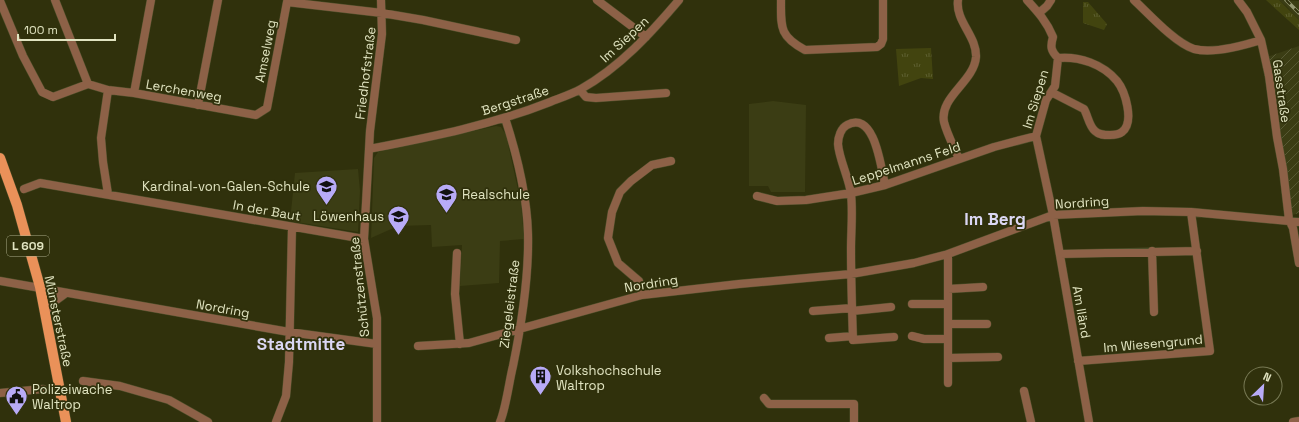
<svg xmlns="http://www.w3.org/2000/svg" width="1299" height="422" font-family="'Space Grotesk',sans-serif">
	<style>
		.built { fill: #3b3d14 }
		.industrial { fill: url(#industrial-furrows) }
		.grass { fill: url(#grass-tufts) }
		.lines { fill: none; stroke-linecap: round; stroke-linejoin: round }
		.minor-casing { stroke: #4c4e29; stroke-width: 9 }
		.primary-casing { stroke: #4c4e29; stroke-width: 11 }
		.minor { stroke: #8d6147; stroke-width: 8 }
		.primary { stroke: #ea9159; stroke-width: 10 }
		.rail-casing { stroke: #969874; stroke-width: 3.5 }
		.rail { stroke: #30310c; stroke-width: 2; stroke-dasharray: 6; stroke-linecap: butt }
		.labels { text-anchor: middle; stroke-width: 3.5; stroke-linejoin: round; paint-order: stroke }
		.shield { fill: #30310c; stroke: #acae8b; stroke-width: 1 }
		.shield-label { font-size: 12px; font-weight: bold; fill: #e1e4c1 }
		.street-label { font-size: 13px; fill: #e1e4c1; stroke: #30310c }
		.poi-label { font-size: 13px; fill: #e1e4c1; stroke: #30310c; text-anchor: start }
		.district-label { font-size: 17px; font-weight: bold; fill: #dbd7f4; stroke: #30310c }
	</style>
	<defs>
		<pattern id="industrial-furrows" width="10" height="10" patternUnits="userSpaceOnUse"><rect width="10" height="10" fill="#3b3d14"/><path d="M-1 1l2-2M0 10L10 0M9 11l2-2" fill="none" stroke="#575934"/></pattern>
		<pattern id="grass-tufts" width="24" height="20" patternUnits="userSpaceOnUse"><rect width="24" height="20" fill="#42440f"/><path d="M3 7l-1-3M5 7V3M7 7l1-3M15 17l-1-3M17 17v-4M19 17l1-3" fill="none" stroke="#5d5f30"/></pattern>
	</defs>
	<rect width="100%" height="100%" fill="#30310c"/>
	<path class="built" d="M 1279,0 L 1299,1 L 1299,20 L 1286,6 Z
		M 773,101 L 806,105 L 805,192 L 771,192 L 768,186 L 749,186 L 749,104 Z
		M 496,126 L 501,127 L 506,135 L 521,203 L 524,239 L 500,241 L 499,283 L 460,286 L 462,245 L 432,247 L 431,225 L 398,226 L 371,238 L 374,158 L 378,152 Z
		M 358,169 L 360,191 L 358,232 L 290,221 L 295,173 Z"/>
	<path class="industrial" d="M 1299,46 L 1299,213 L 1292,215 L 1261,59 Z"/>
	<path class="grass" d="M 1266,0 L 1279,0 L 1299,20 L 1299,30 Z
		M 1083,2 L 1088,2 L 1107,24 L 1104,30 L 1083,23 Z
		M 931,48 L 933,79 L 921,78 L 899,86 L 896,49 Z"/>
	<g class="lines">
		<defs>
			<path id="minor" d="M 55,0 L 88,84
				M 597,0 L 646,37
				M 781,0 C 781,27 779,36 805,50 L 877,47 L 881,44 L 883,39 L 883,0
				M 958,0 C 955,21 977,36 976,57 C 974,82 939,97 944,122 C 947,134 954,147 959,159
				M 1027,0 C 1038,12 1047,22 1053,37 C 1050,47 1051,51 1058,58 L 1055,86 L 1046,100 L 1036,136 L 1053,215 L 1089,422
				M 1134,0 C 1149,14 1175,43 1194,49 C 1214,54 1242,46 1261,40
				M 1238,0 L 1247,12 L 1261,40 L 1269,76 L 1277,137 L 1283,169 L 1289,220 L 1293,228 L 1299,263
				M 0,1 L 23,56 L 42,92 L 53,97 L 88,84
				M 1039,13 L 1047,6 L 1051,0
				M 88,84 L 108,90 L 134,93 L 256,115 L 267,108 L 287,2 L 382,13 L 423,20 L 516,40
				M 108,90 L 101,138 L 103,162 L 108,194
				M 580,90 L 586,97 L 596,98 L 666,93
				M 1051,92 L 1084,109 C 1088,116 1089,126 1095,131 C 1099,135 1104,135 1110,135 C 1114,135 1118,135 1122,132 C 1135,122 1125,91 1117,81 C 1103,64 1079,56 1058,58
				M 134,93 L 151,0
				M 198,105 L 218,0
				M 369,149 C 430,137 492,125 550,102 C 560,98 572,94 581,89 C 620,67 651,33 679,0
				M 885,185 C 881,168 875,110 847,125 C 841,128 838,137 838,144 C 839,159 849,178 851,194 C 853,212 851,231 851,249 C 851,279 852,310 853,340 L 894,337
				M 24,189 L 40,183 L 364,239
				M 757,196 L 777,201 L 806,200 L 851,193 L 885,185 L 994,147 L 1036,136
				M 1152,251 L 1154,312
				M 457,253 L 455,294 L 460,344
				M 1060,254 L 1197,251
				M 0,281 L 289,332 L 377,344
				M 948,289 L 983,287
				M 642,295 L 639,281 L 618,263 L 608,238 L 612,212 L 620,192 L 631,181 L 652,165 L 671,161
				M 912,304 L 948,304
				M 813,311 L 852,308
				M 852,311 L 891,307
				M 45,312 L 55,301 L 66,293
				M 948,324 L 987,324
				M 912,336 L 924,339 L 948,339
				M 829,338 L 853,336
				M 418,346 L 469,343 L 642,295 L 739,284 L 851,274 L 914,263 L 948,254 L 1053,215 L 1143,211 L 1191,212 L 1299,222
				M 948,358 L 998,357
				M 1078,361 L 1210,351 L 1191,212
				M 83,381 L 120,386 L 169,400 L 208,422
				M 948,383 L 948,254
				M 1024,391 L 1031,422
				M 0,393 L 43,389
				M 764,398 L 769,404 L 854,404 L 854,422
				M 276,422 L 286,396 L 289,362 L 292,227
				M 377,422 L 377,318 L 364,239 L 370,131 L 382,34 L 381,0
				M 500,422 C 506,408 509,382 513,366 C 522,322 529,278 528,234 C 527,195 517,155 505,118
				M 1293,422 L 1299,421"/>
			<path id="primary" d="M 0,158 L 17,205 L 40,287 L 66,422"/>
		</defs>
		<use href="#minor" class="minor-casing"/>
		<use href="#primary" class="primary-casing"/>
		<use href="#minor" class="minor"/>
		<use href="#primary" class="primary"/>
		<defs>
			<path id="rail" d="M 1286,0 L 1299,13"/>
		</defs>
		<use href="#rail" class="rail-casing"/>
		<use href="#rail" class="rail"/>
	</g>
	<defs>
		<symbol id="school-pin" viewBox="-11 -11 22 30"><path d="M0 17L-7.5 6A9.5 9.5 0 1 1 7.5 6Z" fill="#b8abf7" stroke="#30310c"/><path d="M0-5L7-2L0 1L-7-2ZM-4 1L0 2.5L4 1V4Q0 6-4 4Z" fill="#111"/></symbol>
		<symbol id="building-pin" viewBox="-11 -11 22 30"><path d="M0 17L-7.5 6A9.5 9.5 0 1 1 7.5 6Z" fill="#b8abf7" stroke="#30310c"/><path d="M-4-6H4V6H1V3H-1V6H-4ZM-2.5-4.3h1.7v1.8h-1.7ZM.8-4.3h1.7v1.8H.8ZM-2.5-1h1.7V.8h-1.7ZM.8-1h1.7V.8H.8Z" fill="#111"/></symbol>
		<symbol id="civic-pin" viewBox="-11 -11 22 30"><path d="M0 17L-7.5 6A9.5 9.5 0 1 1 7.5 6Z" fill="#b8abf7" stroke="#30310c"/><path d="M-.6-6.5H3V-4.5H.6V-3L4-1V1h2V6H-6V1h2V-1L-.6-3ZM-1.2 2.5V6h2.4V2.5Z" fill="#111"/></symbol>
	</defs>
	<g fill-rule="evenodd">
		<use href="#school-pin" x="314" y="174" width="25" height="34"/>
		<use href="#school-pin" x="434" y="182" width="25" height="34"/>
		<use href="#school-pin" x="386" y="204" width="25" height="34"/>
		<use href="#building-pin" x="528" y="364" width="25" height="34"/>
		<use href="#civic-pin" x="4" y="384" width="25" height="34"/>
	</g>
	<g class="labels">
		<rect class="shield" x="7" y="236" width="42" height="20" rx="3"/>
		<g class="shield-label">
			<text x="28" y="250">L 609</text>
		</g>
		<g class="street-label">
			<text transform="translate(624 39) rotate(-43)" y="5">Im Siepen</text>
			<text transform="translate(265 51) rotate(-79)" y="5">Amselweg</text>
			<text transform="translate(365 73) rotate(-83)" y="5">Friedhofstraße</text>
			<text transform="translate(184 90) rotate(10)" y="5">Lerchenweg</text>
			<text transform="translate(1282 91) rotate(82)" y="5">Gasstraße</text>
			<text transform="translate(1035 99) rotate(-73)" y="5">Im Siepen</text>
			<text transform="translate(515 100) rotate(-18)" y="5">Bergstraße</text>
			<text transform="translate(906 163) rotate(-18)" y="5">Leppelmanns Feld</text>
			<text transform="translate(1082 202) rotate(-4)" y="5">Nordring</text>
			<text transform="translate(267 210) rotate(10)" y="5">In der Baut</text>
			<text transform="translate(651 283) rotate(-9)" y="5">Nordring</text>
			<text transform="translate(359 287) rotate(-96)" y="5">Schützenstraße</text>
			<text transform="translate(509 304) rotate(-83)" y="5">Ziegeleistraße</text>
			<text transform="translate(223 308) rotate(10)" y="5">Nordring</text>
			<text transform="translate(1082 312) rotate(80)" y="5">Am Iländ</text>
			<text transform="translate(59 321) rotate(78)" y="5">Münsterstraße</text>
			<text transform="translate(1153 343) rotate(-5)" y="5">Im Wiesengrund</text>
		</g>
		<g class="poi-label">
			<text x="310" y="191" text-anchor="end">Kardinal-von-Galen-Schule</text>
			<text x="462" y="199">Realschule</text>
			<text x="384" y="221" text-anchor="end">Löwenhaus</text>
			<text x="556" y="375">Volkshochschule<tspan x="556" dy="15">Waltrop</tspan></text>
			<text x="32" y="394">Polizeiwache<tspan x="32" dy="15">Waltrop</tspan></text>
		</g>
		<g class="district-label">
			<text x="995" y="225">Im Berg</text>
			<text x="301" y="350">Stadtmitte</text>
		</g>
	</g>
	<g transform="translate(1263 386) rotate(25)"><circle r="19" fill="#30310c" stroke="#777954"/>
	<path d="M0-3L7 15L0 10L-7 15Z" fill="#b8abf7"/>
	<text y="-6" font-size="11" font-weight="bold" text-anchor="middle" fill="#e1e4c1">N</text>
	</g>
	<path d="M18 34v6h97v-6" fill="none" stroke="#e1e4c1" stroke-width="2"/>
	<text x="24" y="34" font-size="12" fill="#e1e4c1" stroke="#30310c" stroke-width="3" paint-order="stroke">100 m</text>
</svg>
